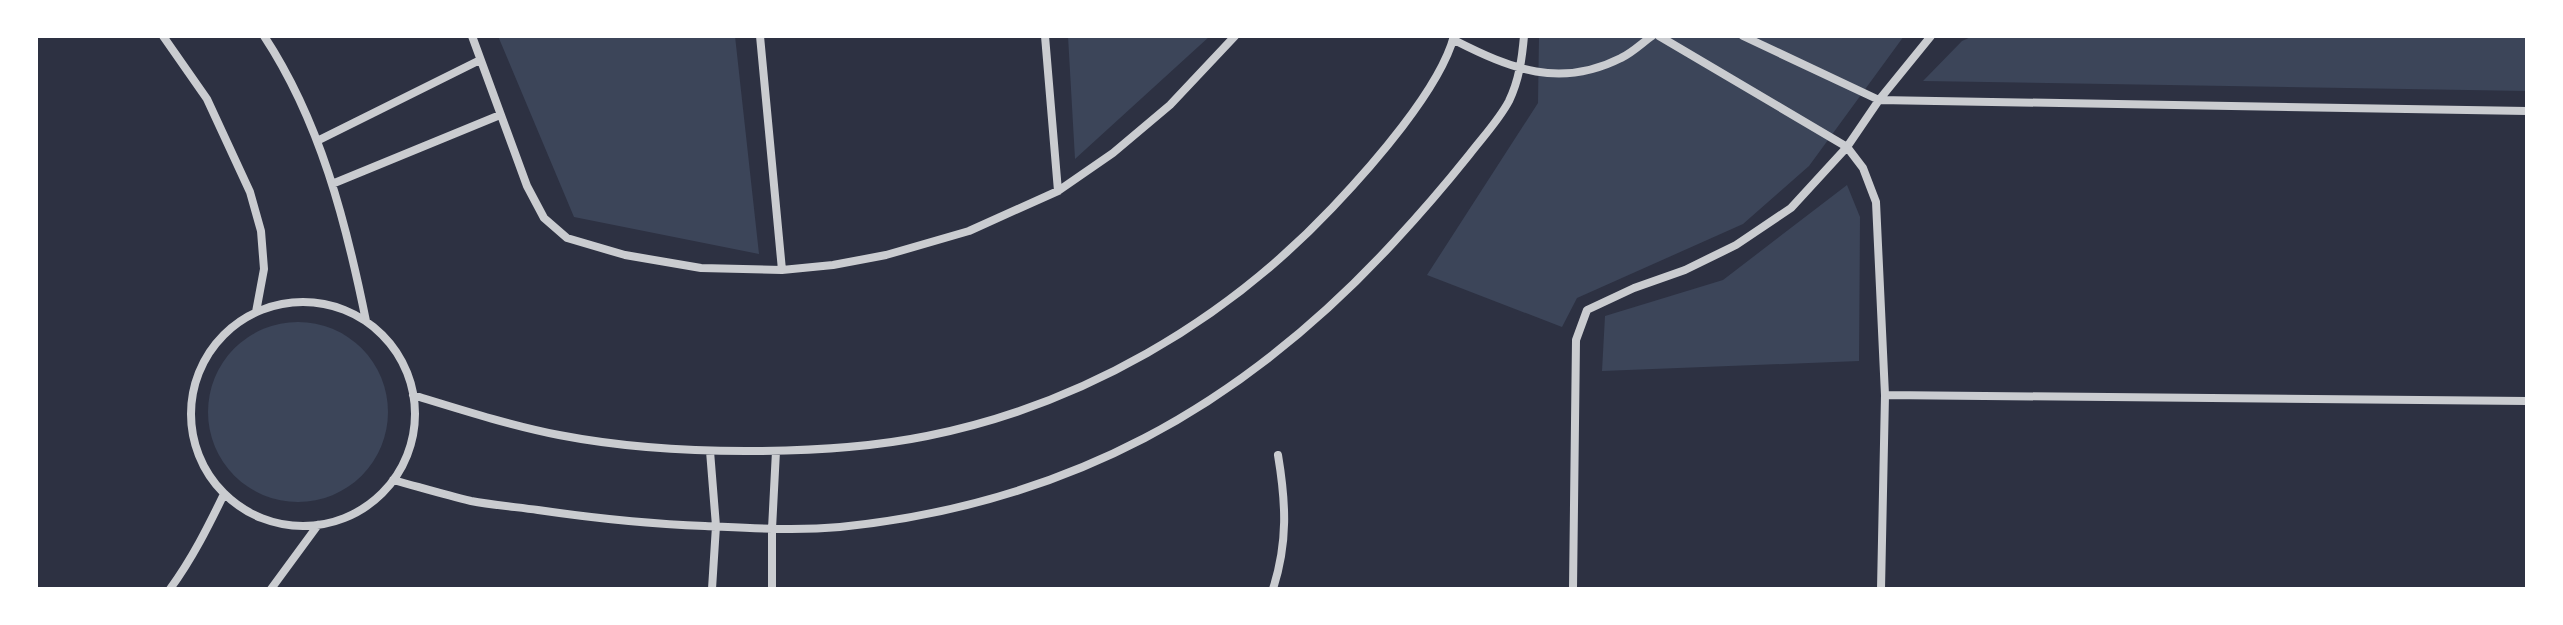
<svg xmlns="http://www.w3.org/2000/svg" width="2563" height="625" font-family="'Roboto Condensed',sans-serif">
	<style>
		.green { fill: #3c4559 }
		.lines { fill: none; stroke-linecap: round; stroke-linejoin: round }
		.minor { stroke: #caccd0; stroke-width: 8 }
	</style>
	<rect width="100%" height="100%" fill="#2d3142"/>
	<path class="green" d="M 498,36 L 735,36 L 759,254 L 574,217 Z
		M 1068,36 L 1210,36 L 1075,159 Z
		M 1539,36 L 1904,36 L 1809,166 L 1743,224 L 1577,298 L 1562,327 L 1427,275 L 1538,103 Z
		M 1973,36 L 2527,36 L 2527,91 L 1923,81 L 1962,41 Z
		M 1847,185 L 1860,217 L 1859,361 L 1602,371 L 1605,316 L 1723,280 Z
		M208 412a90 90 0 1 1 180 0a90 90 0 1 1-180 0Z"/>
	<g class="lines">
		<path class="minor" d="M 163,36 L 207,99 L 250,192 L 261,231 L 264,269 L 256,312
			M 264,36 C 320,121 346,222 366,321
			M 472,36 L 527,186 L 544,218 L 567,238 L 625,255 L 701,268 L 782,270 L 833,265 L 886,255 L 969,231 L 1058,191 L 1113,153 L 1170,105 L 1235,36
			M 760,36 L 782,270
			M 1045,36 L 1058,191
			M 1659,36 L 1847,147 L 1863,168 L 1876,202 L 1885,395 L 1881,589
			M 1743,36 L 1879,100 L 2527,111
			M 1454,40 C 1511,69 1560,89 1621,58 C 1632,53 1642,43 1652,36
			M 317,141 L 480,60
			M 332,184 L 500,115
			M191 414a112 112 0 1 1 224 0a112 112 0 1 1-224 0Z
			M 413,395 C 462,410 509,425 559,435 C 621,447 684,451 746,451 C 807,451 868,448 927,436 C 1082,405 1224,322 1332,208 C 1371,167 1440,89 1454,36
			M 1885,395 L 2527,401
			M 710,451 L 716,526 L 712,589
			M 393,480 C 419,487 445,495 471,501 C 493,505 516,507 538,510 C 593,518 649,524 705,526 C 750,528 795,531 840,527 C 1066,504 1241,408 1394,242 C 1420,214 1445,185 1469,155 C 1482,138 1499,120 1509,101 C 1519,80 1522,59 1524,36
			M 170,589 C 192,559 208,527 224,494
			M 271,589 L 318,525
			M 772,589 L 772,529 L 776,451
			M 1273,589 C 1288,542 1286,503 1278,455
			M 1573,589 L 1576,340 L 1587,310 L 1634,288 L 1685,270 L 1736,245 L 1791,208 L 1847,147 L 1879,100 L 1931,36"/>
	</g>
	<rect width="2563" height="625" fill="none" stroke="#ffffff" stroke-width="76"/>
</svg>
